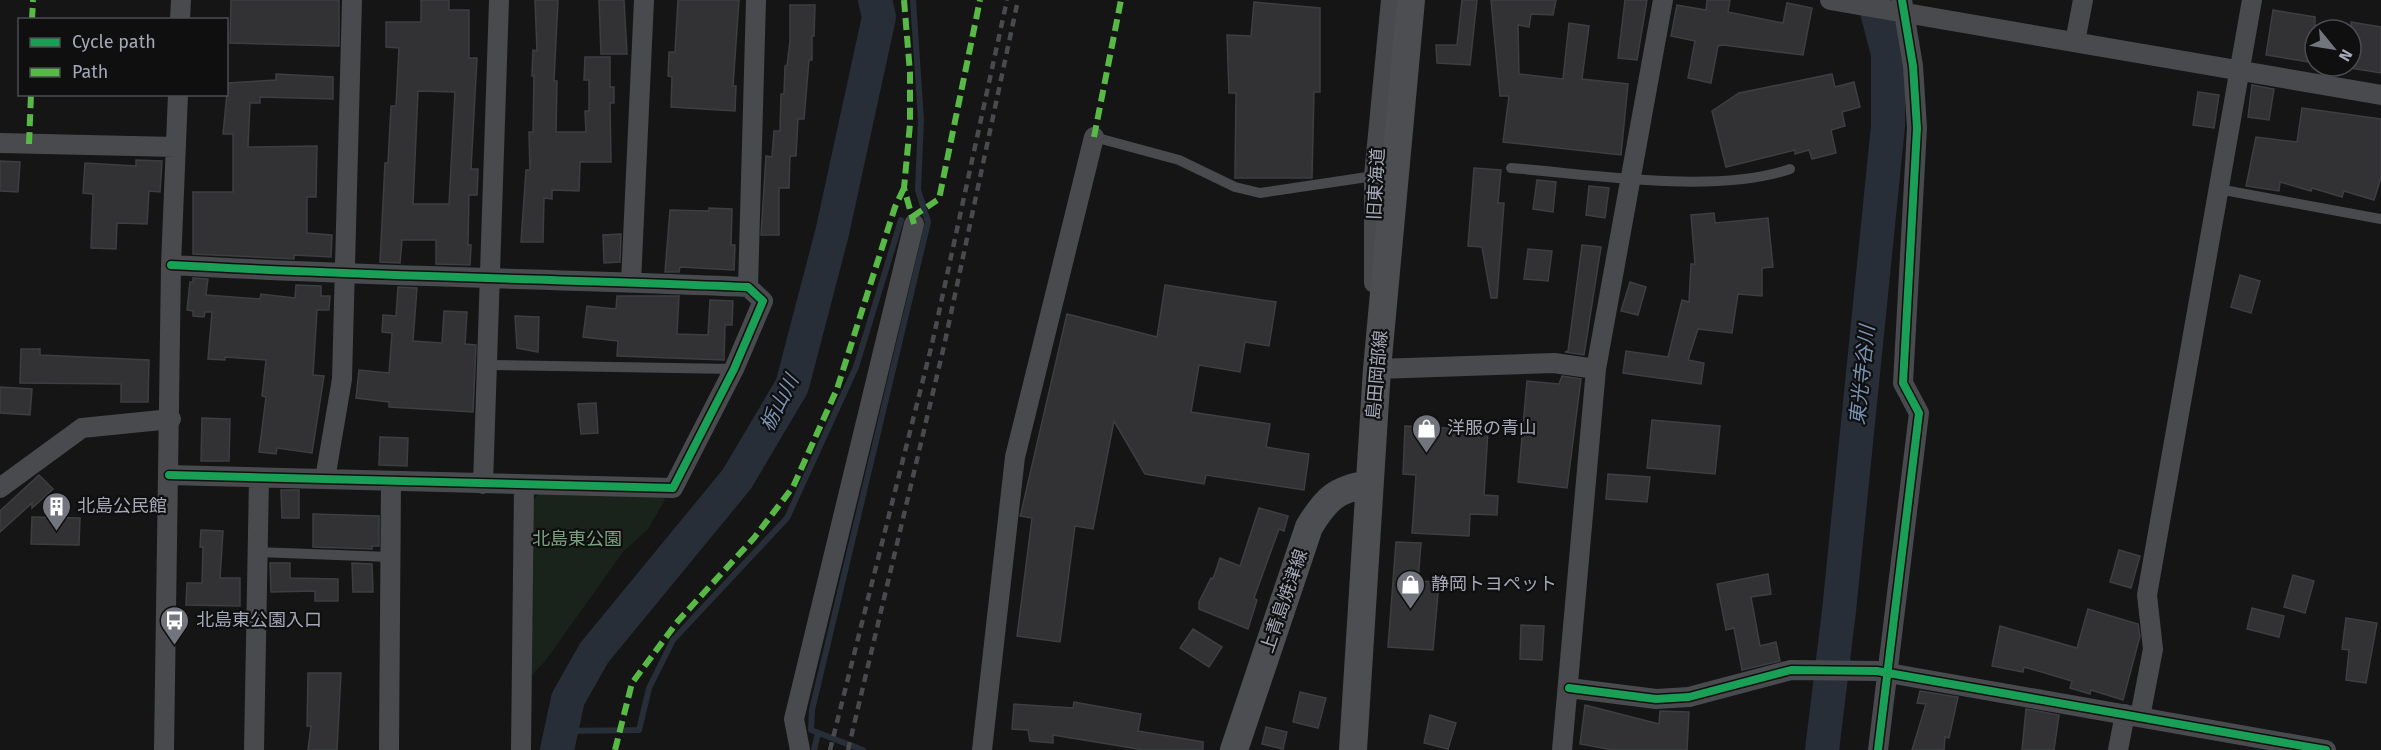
<svg xmlns="http://www.w3.org/2000/svg" width="2381" height="750" font-family="'Fira Sans','Noto Sans JP',sans-serif">
	<style>
		.green { fill: #1a221c }
		.lines { fill: none; stroke-linecap: round; stroke-linejoin: round }
		.stream { stroke: #272e37; stroke-width: 6 }
		.river { stroke: #272e37; stroke-width: 34 }
		.building { fill: #323234; stroke: #3d3e41; stroke-width: 1.5; fill-rule: evenodd }
		.lane { stroke: #484a4e; stroke-width: 10 }
		.street { stroke: #484a4e; stroke-width: 20 }
		.secondary { stroke: #4c4e52; stroke-width: 28 }
		.rail { stroke: #484a4d; stroke-width: 4.5; stroke-dasharray: 8 6; stroke-linecap: butt }
		.quiet { stroke: #58b947; stroke-width: 6; stroke-dasharray: 12 6; stroke-linecap: butt }
		.cycleway-casing { stroke: #0f0f10; stroke-width: 11 }
		.cycleway { stroke: #1a9f57; stroke-width: 8 }
		.labels { text-anchor: middle; stroke-width: 4.5; stroke-linejoin: round; paint-order: stroke }
		.street-label { font-size: 18px; fill: #a4a8b7; stroke: #0f0f10 }
		.poi-label { font-size: 18px; fill: #a4a8b7; stroke: #0f0f10; text-anchor: start }
		.park-label { font-size: 18px; fill: #7aa380; stroke: #0f0f10 }
		.water-label { font-size: 20px; font-style: italic; fill: #7993b4; stroke: #0f0f10 }
	</style>
	<rect width="100%" height="100%" fill="#151515"/>
	<path class="green" d="M 540,493 L 660,494 L 665,500 L 648,529 L 623,552 L 546,660 L 531,676 L 533,500 Z"/>
	<g class="lines">
		<path class="stream" d="M 561,731 L 639,730 L 649,688 L 673,640 L 787,518 L 856,367 L 901,220
			M 814,750 L 818,733
			M 863,750 L 811,730 L 812,710 L 928,222 L 918,190 L 921,120 L 913,0"/>
		<path class="river" d="M 557,750 L 568,699 L 594,653 L 737,479 L 792,386 L 832,233 L 879,17 L 875,0
			M 1822,750 L 1839,611 L 1888,126 L 1888,54 L 1874,0"/>
	</g>
	<path class="building" d="M 231,0 L 339,0 L 339,46 L 230,43 Z
		M 421,0 L 449,0 L 449,10 L 469,10 L 469,58 L 477,58 L 471,169 L 478,169 L 477,195 L 469,195 L 468,245 L 471,245 L 470,265 L 436,264 L 436,240 L 402,240 L 400,263 L 380,262 L 385,163 L 388,163 L 391,106 L 396,106 L 399,48 L 386,47 L 386,22 L 421,22 ZM 418,91 L 455,92 L 449,204 L 413,204 Z
		M 535,0 L 558,0 L 554,81 L 557,81 L 556,132 L 586,132 L 585,111 L 589,111 L 589,80 L 584,80 L 585,57 L 610,57 L 610,87 L 614,87 L 614,103 L 610,103 L 611,162 L 580,162 L 579,191 L 552,190 L 552,199 L 544,198 L 543,242 L 521,242 L 526,170 L 530,170 L 529,132 L 533,132 L 534,76 L 532,76 L 533,50 L 537,51 Z
		M 599,0 L 624,0 L 627,54 L 601,54 Z
		M 678,0 L 739,0 L 733,86 L 736,86 L 735,111 L 671,107 L 672,77 L 668,76 L 669,52 L 675,52 Z
		M 1462,0 L 1477,0 L 1470,65 L 1437,63 L 1436,45 L 1457,45 Z
		M 1491,0 L 1556,0 L 1553,15 L 1531,14 L 1529,27 L 1518,25 L 1519,74 L 1563,79 L 1569,23 L 1589,26 L 1582,79 L 1628,84 L 1621,155 L 1503,142 L 1509,96 L 1500,96 Z
		M 1625,0 L 1647,0 L 1637,60 L 1618,58 Z
		M 1707,0 L 1730,0 L 1728,12 L 1783,23 L 1787,3 L 1812,8 L 1803,55 L 1723,45 L 1718,46 L 1711,83 L 1688,78 L 1695,41 L 1671,36 L 1677,5 L 1706,10 Z
		M 1254,2 L 1320,8 L 1320,92 L 1314,92 L 1312,178 L 1235,178 L 1236,93 L 1229,93 L 1227,35 L 1251,36 Z
		M 790,5 L 815,5 L 814,36 L 812,36 L 812,60 L 809,60 L 804,119 L 798,119 L 796,156 L 790,156 L 789,188 L 779,188 L 779,235 L 761,235 L 766,156 L 772,157 L 774,131 L 780,131 L 781,94 L 784,94 L 785,66 L 787,66 L 790,41 Z
		M 2273,10 L 2315,17 L 2315,63 L 2266,55 Z
		M 2351,22 L 2381,27 L 2381,73 L 2351,68 Z
		M 276,74 L 333,77 L 333,99 L 260,97 L 260,103 L 250,103 L 248,147 L 317,146 L 316,197 L 307,197 L 307,233 L 332,235 L 331,257 L 294,255 L 294,259 L 193,254 L 193,192 L 233,192 L 233,134 L 223,134 L 228,83 L 276,80 Z
		M 1832,74 L 1835,87 L 1854,82 L 1860,107 L 1842,112 L 1845,126 L 1831,130 L 1836,153 L 1812,159 L 1809,150 L 1795,154 L 1795,150 L 1726,167 L 1712,111 L 1739,93 Z
		M 2252,85 L 2274,89 L 2269,120 L 2248,117 Z
		M 2198,92 L 2219,95 L 2214,128 L 2193,125 Z
		M 2302,108 L 2381,119 L 2381,178 L 2374,200 L 2344,191 L 2342,197 L 2312,188 L 2311,191 L 2280,182 L 2279,191 L 2246,186 L 2256,137 L 2297,142 Z
		M 136,160 L 162,161 L 160,192 L 149,191 L 147,224 L 117,223 L 116,249 L 91,248 L 93,194 L 83,193 L 85,163 L 136,166 Z
		M 0,161 L 20,162 L 18,192 L 0,191 Z
		M 1474,168 L 1501,170 L 1498,203 L 1504,203 L 1497,298 L 1491,298 L 1482,247 L 1468,246 Z
		M 1537,180 L 1556,182 L 1553,212 L 1533,209 Z
		M 1589,186 L 1609,188 L 1605,218 L 1586,215 Z
		M 709,208 L 732,209 L 731,245 L 735,245 L 734,270 L 680,267 L 679,272 L 665,272 L 670,210 L 709,211 Z
		M 1714,213 L 1715,223 L 1768,218 L 1773,267 L 1762,268 L 1762,296 L 1738,294 L 1732,333 L 1698,329 L 1688,360 L 1704,363 L 1701,384 L 1623,373 L 1626,351 L 1668,357 L 1682,300 L 1689,302 L 1691,264 L 1695,264 L 1691,215 Z
		M 621,234 L 620,262 L 604,263 L 603,235 Z
		M 1582,245 L 1601,247 L 1584,355 L 1565,352 L 1568,351 Z
		M 1528,249 L 1552,251 L 1548,281 L 1524,279 Z
		M 2240,275 L 2260,281 L 2251,313 L 2231,307 Z
		M 193,278 L 208,279 L 206,295 L 260,299 L 261,294 L 295,298 L 296,285 L 321,286 L 321,296 L 330,296 L 329,310 L 317,310 L 313,375 L 324,376 L 312,453 L 277,448 L 276,454 L 259,452 L 266,397 L 262,396 L 266,360 L 225,357 L 225,360 L 208,359 L 212,312 L 205,312 L 204,317 L 193,316 L 193,311 L 187,310 L 190,282 L 193,282 Z
		M 1630,282 L 1646,287 L 1638,315 L 1621,311 Z
		M 1165,285 L 1276,302 L 1269,346 L 1245,342 L 1240,372 L 1199,365 L 1191,412 L 1270,424 L 1266,447 L 1309,454 L 1304,490 L 1206,475 L 1204,484 L 1145,474 L 1114,421 L 1093,529 L 1075,526 L 1060,642 L 1017,636 L 1032,518 L 1020,516 L 1021,513 L 1067,314 L 1157,337 Z
		M 398,287 L 417,288 L 413,341 L 442,343 L 444,311 L 467,312 L 465,344 L 476,345 L 473,412 L 389,407 L 389,402 L 356,398 L 359,370 L 389,373 L 392,333 L 382,332 L 383,315 L 396,316 Z
		M 617,296 L 679,296 L 677,334 L 708,335 L 710,300 L 733,301 L 732,325 L 725,325 L 724,360 L 617,356 L 618,341 L 583,337 L 587,306 L 616,309 Z
		M 515,316 L 539,317 L 538,352 L 517,348 Z
		M 21,349 L 40,349 L 40,355 L 149,360 L 148,402 L 121,402 L 121,384 L 20,383 Z
		M 1562,376 L 1581,379 L 1567,488 L 1518,482 L 1527,381 L 1559,384 Z
		M 0,387 L 32,389 L 30,415 L 0,413 Z
		M 596,403 L 598,433 L 581,434 L 578,404 Z
		M 202,418 L 230,419 L 229,461 L 201,461 Z
		M 1652,420 L 1720,426 L 1715,474 L 1647,468 Z
		M 1405,426 L 1488,430 L 1484,495 L 1498,496 L 1497,515 L 1470,514 L 1469,536 L 1412,533 L 1416,475 L 1403,474 Z
		M 380,437 L 408,438 L 407,466 L 379,465 Z
		M 1608,474 L 1650,477 L 1647,502 L 1606,499 Z
		M 39,475 L 53,489 L 32,508 L 32,503 L 0,532 L 0,511 Z
		M 281,490 L 299,490 L 299,518 L 282,518 Z
		M 1259,508 L 1288,516 L 1284,531 L 1279,529 L 1254,598 L 1257,600 L 1248,629 L 1199,609 L 1199,602 L 1211,578 L 1213,579 L 1220,558 L 1240,566 Z
		M 313,514 L 379,516 L 379,546 L 372,546 L 372,549 L 313,547 Z
		M 32,517 L 80,518 L 79,545 L 31,544 Z
		M 201,530 L 223,531 L 220,578 L 240,578 L 240,606 L 186,605 L 187,583 L 202,583 L 203,547 L 200,547 Z
		M 1396,542 L 1421,543 L 1418,581 L 1439,582 L 1433,650 L 1388,647 Z
		M 2119,550 L 2140,556 L 2131,588 L 2110,582 Z
		M 270,563 L 290,563 L 290,578 L 338,579 L 338,601 L 315,601 L 315,591 L 271,592 Z
		M 352,563 L 372,564 L 373,592 L 353,592 Z
		M 1768,574 L 1771,594 L 1751,597 L 1760,646 L 1776,642 L 1780,661 L 1742,670 L 1734,628 L 1726,630 L 1717,584 Z
		M 2293,575 L 2314,581 L 2305,613 L 2284,607 Z
		M 2252,608 L 2284,616 L 2279,637 L 2247,629 Z
		M 2088,609 L 2138,624 L 2140,636 L 2123,700 L 2091,690 L 2090,694 L 2070,688 L 2072,681 L 2024,667 L 2023,672 L 1992,666 L 2000,626 L 2077,648 Z
		M 2346,618 L 2377,623 L 2366,683 L 2346,680 L 2349,650 L 2342,649 Z
		M 1521,625 L 1544,626 L 1542,660 L 1520,659 Z
		M 1193,629 L 1222,647 L 1209,667 L 1180,648 Z
		M 308,673 L 341,673 L 337,750 L 308,750 L 311,726 L 307,726 Z
		M 1920,691 L 1958,697 L 1949,738 L 1945,737 L 1944,750 L 1912,750 L 1926,704 L 1917,703 Z
		M 1300,692 L 1326,698 L 1318,728 L 1293,722 Z
		M 1074,702 L 1141,714 L 1138,731 L 1203,742 L 1203,750 L 1144,750 L 1053,735 L 1053,743 L 1030,741 L 1028,730 L 1012,729 L 1014,704 L 1073,708 Z
		M 1585,705 L 1659,724 L 1660,711 L 1689,712 L 1687,750 L 1613,750 L 1580,744 Z
		M 2026,709 L 2059,715 L 2054,750 L 2022,750 Z
		M 1430,715 L 1456,723 L 1448,749 L 1424,743 Z
		M 1266,727 L 1287,732 L 1283,749 L 1262,744 Z"/>
	<g class="lines">
		<path class="lane" d="M 1094,137 L 1179,160 L 1235,187 L 1260,193 L 1374,176
			M 1511,168 C 1589,174 1716,195 1790,169
			M 2218,189 L 2381,219
			M 487,365 L 734,369
			M 257,552 L 390,557"/>
		<path class="street" d="M 1830,0 L 2381,95
			M 180,20 L 181,0
			M 2075,42 L 2083,0
			M 0,143 L 176,147
			M 631,282 L 644,0
			M 1374,283 L 1374,176 L 1391,0
			M 748,287 L 756,0
			M 1377,357 L 1377,369 L 1554,363 L 1596,369
			M 169,475 L 673,488 L 734,369 L 763,301 L 748,287 C 556,279 364,276 171,265
			M 325,479 L 342,379 L 352,0
			M 483,484 L 499,0
			M 0,488 L 82,428 L 171,419
			M 1569,688 L 1656,699 L 1689,697 L 1791,670 L 1877,671 L 2326,750
			M 2140,717 L 2153,649 L 2147,595 L 2252,0
			M 164,750 L 171,265 L 178,94
			M 254,750 L 259,478
			M 389,750 L 391,482
			M 521,750 L 524,485
			M 800,750 L 794,719 L 914,224
			M 982,750 L 1015,457 L 1094,137
			M 1562,750 L 1596,369 L 1663,0
			M 1878,750 L 1919,413 L 1903,383 L 1917,128 L 1913,66 L 1902,0
			M 2118,750 L 2125,714"/>
		<path class="secondary" d="M 1234,750 L 1309,527 C 1326,499 1336,489 1369,484
			M 1353,750 L 1377,369 L 1411,0"/>
		<path class="rail" d="M 830,750 L 932,344 L 1007,0
			M 848,750 L 944,346 L 1018,0"/>
		<path class="quiet" d="M 904,0 L 910,73 L 910,124 L 904,188 L 914,224
			M 32,20 L 33,0
			M 1094,137 L 1121,0
			M 29,144 L 31,94
			M 912,217 L 939,199 L 980,0
			M 615,750 L 632,683 L 678,621 L 754,538 L 793,487 L 837,389 L 895,207 L 904,188"/>
		<defs>
			<path id="cycleway" d="M 169,475 L 673,488 L 734,369 L 763,301 L 748,287 C 556,279 364,276 171,265
				M 1569,688 L 1656,699 L 1689,697 L 1791,670 L 1877,671 L 2326,750
				M 1878,750 L 1919,413 L 1903,383 L 1917,128 L 1913,66 L 1902,0"/>
		</defs>
		<use href="#cycleway" class="cycleway-casing"/>
		<use href="#cycleway" class="cycleway"/>
	</g>
	<defs>
		<symbol id="shop-pin" viewBox="-11 -11 22 30"><path d="M0 17L-7.5 6A9.5 9.5 0 1 1 7.5 6Z" fill="#72757e" stroke="#0f0f10"/><path d="M-5-2.5h2.3a2.7 3.5 0 0 1 5.4 0H5L5.5 6h-11ZM-1.5-2.5h3a1.5 2.3 0 0 0-3 0Z" fill="#fff"/></symbol>
		<symbol id="building-pin" viewBox="-11 -11 22 30"><path d="M0 17L-7.5 6A9.5 9.5 0 1 1 7.5 6Z" fill="#72757e" stroke="#0f0f10"/><path d="M-4-6H4V6H1V3H-1V6H-4ZM-2.5-4.3h1.7v1.8h-1.7ZM.8-4.3h1.7v1.8H.8ZM-2.5-1h1.7V.8h-1.7ZM.8-1h1.7V.8H.8Z" fill="#fff"/></symbol>
		<symbol id="bus-pin" viewBox="-11 -11 22 30"><path d="M0 17L-7.5 6A9.5 9.5 0 1 1 7.5 6Z" fill="#72757e" stroke="#0f0f10"/><path d="M-5-6H5V4H4V6H2V4H-2V6H-4V4H-5ZM-3.5-4V0h7V-4ZM-3.5 1.2v1.5H-2V1.2ZM2 1.2v1.5H3.5V1.2Z" fill="#fff"/></symbol>
	</defs>
	<g fill-rule="evenodd">
		<use href="#shop-pin" x="1410" y="412" width="33" height="45"/>
		<use href="#building-pin" x="40" y="490" width="33" height="45"/>
		<use href="#shop-pin" x="1394" y="568" width="33" height="45"/>
		<use href="#bus-pin" x="158" y="604" width="33" height="45"/>
	</g>
	<g class="labels">
		<g class="street-label">
			<text transform="translate(1376 184) rotate(-87)" y="6">旧東海道</text>
			<text transform="translate(1377 375) rotate(-85)" y="6">島田岡部線</text>
			<text transform="translate(1284 601) rotate(-71)" y="6">上青島焼津線</text>
		</g>
		<g class="poi-label">
			<text x="1447" y="434">洋服の青山</text>
			<text x="77" y="512">北島公民館</text>
			<text x="1431" y="590">静岡トヨペット</text>
			<text x="196" y="626">北島東公園入口</text>
		</g>
		<g class="park-label">
			<text x="577" y="545">北島東公園</text>
		</g>
		<g class="water-label">
			<text transform="translate(1862 375) rotate(-84)" y="7">東光寺谷川</text>
			<text transform="translate(779 403) rotate(-63)" y="7">栃山川</text>
		</g>
	</g>
	<rect x="18" y="18" width="210" height="78" fill="#0f0f10" stroke="#4b4c53" stroke-width="1.5"/>
	<rect x="30" y="38" width="30" height="9" fill="#1a9f57" stroke="#4b4c53" stroke-width="1.5"/>
	<text x="72" y="48" font-size="18" fill="#a4a8b7">Cycle path</text>
	<rect x="30" y="68" width="30" height="9" fill="#58b947" stroke="#4b4c53" stroke-width="1.5"/>
	<text x="72" y="78" font-size="18" fill="#a4a8b7">Path</text>
	<g transform="translate(2333 48) rotate(120)"><circle r="28" fill="#0f0f10" stroke="#4b4c53" stroke-width="1.5"/>
	<path d="M0-4.5L10 22L0 15L-10 22Z" fill="#72757e"/>
	<text y="-9" font-size="16" font-weight="bold" text-anchor="middle" fill="#a4a8b7">N</text>
	</g>
</svg>
